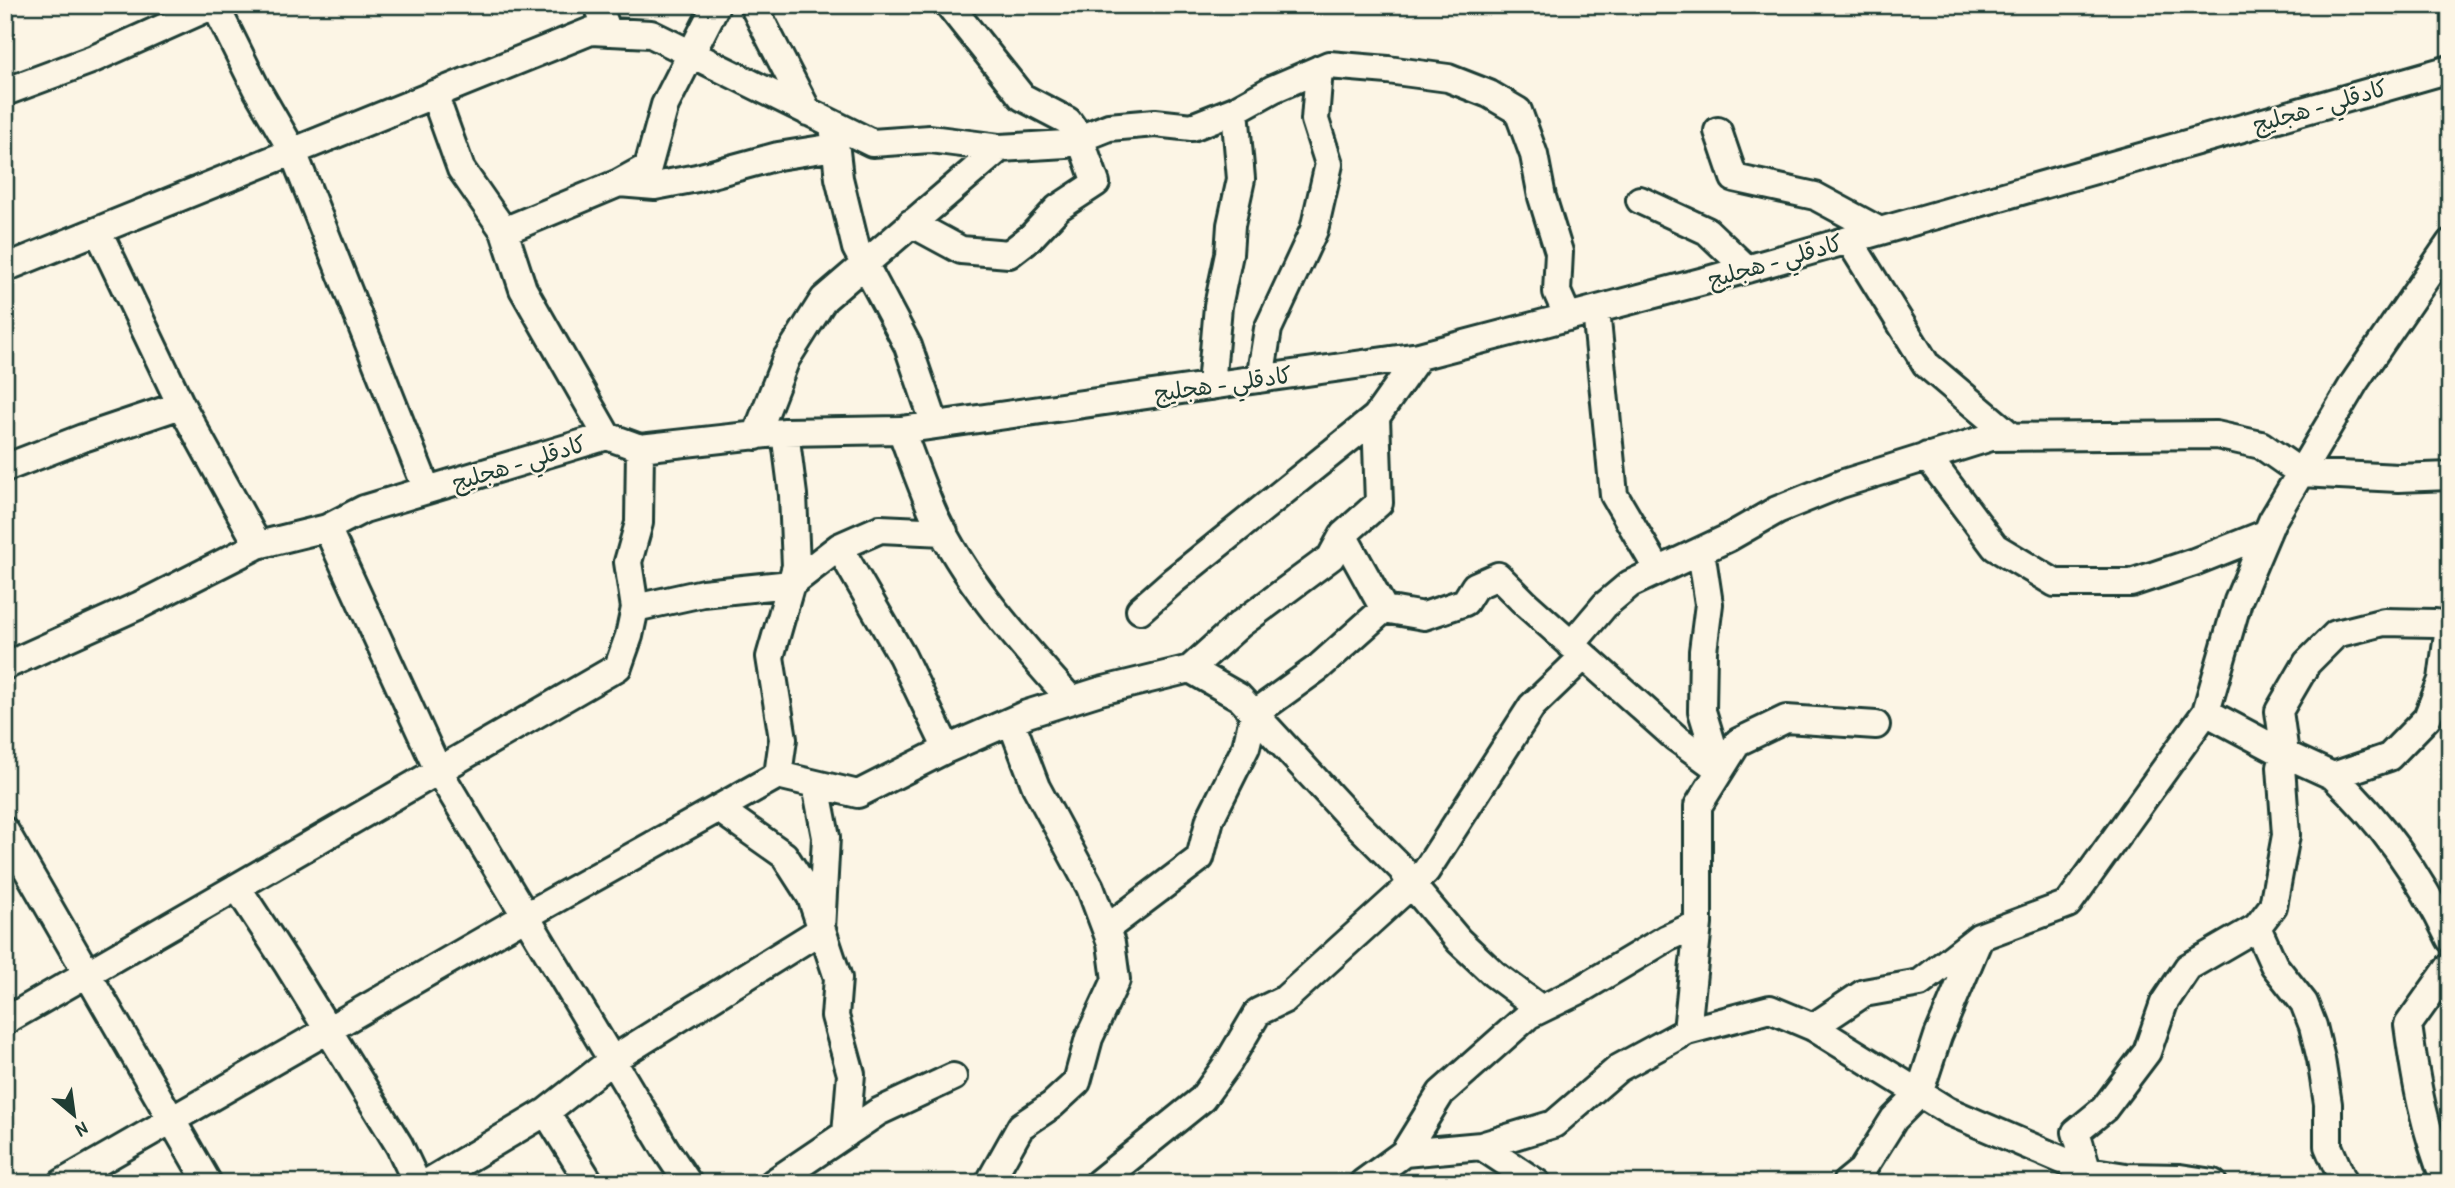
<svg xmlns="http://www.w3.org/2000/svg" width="2455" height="1188" font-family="'Patrick Hand','Playpen Sans Arabic',sans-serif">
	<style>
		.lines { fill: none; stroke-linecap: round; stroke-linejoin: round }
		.minor-casing { stroke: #1f3d34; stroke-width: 32 }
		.minor { stroke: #fcf5e5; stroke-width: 26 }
		.labels { text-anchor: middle; stroke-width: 5; stroke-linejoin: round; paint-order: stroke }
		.street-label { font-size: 23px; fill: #1f3d34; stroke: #fcf5e5 }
	</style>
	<rect width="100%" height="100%" fill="#fcf5e5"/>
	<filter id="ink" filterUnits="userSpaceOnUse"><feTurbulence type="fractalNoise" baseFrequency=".0143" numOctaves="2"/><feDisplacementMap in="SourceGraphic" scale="14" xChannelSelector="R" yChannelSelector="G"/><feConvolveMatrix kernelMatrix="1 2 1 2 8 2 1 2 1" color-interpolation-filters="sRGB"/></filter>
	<g filter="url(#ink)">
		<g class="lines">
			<defs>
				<path id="minor" d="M 215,5 L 256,88 L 293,152 L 427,490
					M 598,5 L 608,32
					M 753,5 L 808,112
					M 5,92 L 91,60 L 214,5
					M 434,94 L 461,169 L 504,231 L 523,289 L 607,436
					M 833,124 L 839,178 L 856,248 L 908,346 L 935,425
					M 1718,131 L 1734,178 L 1815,196 L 1880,231
					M 619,183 L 655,186 L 697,178 L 778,156 L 835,147
					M 1640,200 L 1707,231 L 1747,269
					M 911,223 L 961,250 L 1009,254 L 1031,237 L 1058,208 L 1096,183 L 1080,138 L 1068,121 L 1022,97 L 949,5
					M 98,231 L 181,405 L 258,545
					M 504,231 L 619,183 L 648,167 L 665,105 L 716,5
					M 1849,240 L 1926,364 L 2012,437
					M 5,268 L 591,31 L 651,34 L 872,143 L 930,139 L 1000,148 L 1066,144 L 1109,127 L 1155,123 L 1192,127 L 1235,110 L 1273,89 L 1329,65 L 1388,70 L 1448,78 L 1489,94 L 1518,111 L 1534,155 L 1542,197 L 1559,252 L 1557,292 L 1568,317
					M 1596,310 L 1614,495 L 1658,570
					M 1260,379 L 1268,329 L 1314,230 L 1329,164 L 1315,120 L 1319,69
					M 1211,386 L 1218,306 L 1229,254 L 1231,225 L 1241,179 L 1235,110
					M 901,430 C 912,459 922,488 934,515 C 967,585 1020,642 1071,700
					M 756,436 L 786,359 L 824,299 L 1000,148
					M 1927,456 L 1995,547 L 2055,583 L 2131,583 L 2194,562 L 2267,533
					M 5,468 L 83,438 L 181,405
					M 327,528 L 438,770 L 666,1150 L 688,1183
					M 1343,535 L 1384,609
					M 839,547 L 902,656 L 947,749
					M 1701,551 L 1709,604 L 1703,651 L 1702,711 L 1720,770
					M 635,608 L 703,593 L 791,584 L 839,547 L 880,529 L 944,532
					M 1140,610 L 1174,580 L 1376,417 L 1419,356
					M 1571,645 L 1605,605 L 1630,584 L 1728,538 L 1777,510 L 1841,484 L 1991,437 L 2216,435 L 2261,445 L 2301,473 L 2398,478 L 2450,476
					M 5,666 L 140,605 L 258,545 L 327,528 L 364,509 L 607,436 L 640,448 L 785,432 L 901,430 L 1419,356 L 1708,280 L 2450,69
					M 1190,669 L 1239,625 L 1331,557 L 1343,535 L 1379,503 L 1376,417
					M 2206,712 L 2285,754 L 2333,776 L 2389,757 L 2427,718 L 2442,680 L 2449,626
					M 778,775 L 783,739 L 770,657 L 796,566 L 793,495 L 785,432
					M 2333,776 C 2382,822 2421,878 2450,939
					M 719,809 L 784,855 L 811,897 L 838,978 L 835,1016 L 851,1074 L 846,1134
					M 5,831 L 208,1183
					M 237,887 L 288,965 L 399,1145 L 417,1183
					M 2257,927 L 2274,965 L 2304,1003 L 2313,1026 L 2321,1059 L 2328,1104 L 2328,1146 L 2344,1183
					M 1106,929 L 1200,858 L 1210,819 L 1246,747 L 1254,714 L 1319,667 L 1384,609 L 1424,616 L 1465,602 L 1475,586 L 1498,576 L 1526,604 L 1675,737 L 1720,770
					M 5,1021 L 618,667 L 629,636 L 635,608 L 628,562 L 639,523 L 640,448
					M 1813,1027 L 1864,993 L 1920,983 L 1979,937 L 2068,904 L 2206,712 L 2238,601 L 2272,521 L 2354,383 L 2450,243
					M 1687,1031 L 1698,924 L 1698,806 L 1738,742 L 1786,719 L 1876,725
					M 546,1112 L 590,1183
					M 1481,1146 L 1537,1183
					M 1404,1153 L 1441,1093 L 1529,1015 L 1578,991 L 1667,938 L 1698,924
					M 62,1183 L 526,916 L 778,775 L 858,794 L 947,749 L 1027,714 L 1100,691 L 1190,669 L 1239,697 L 1347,814 L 1402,869 L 1411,884 L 1459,941 L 1494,974 L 1541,1009
					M 427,1183 L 546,1112 L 612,1060 L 821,930 L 826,837 L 816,785
					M 773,1183 L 878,1112 L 953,1077
					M 989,1183 L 1021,1126 L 1052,1105 L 1077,1082 L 1089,1038 L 1116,980 L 1111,943 L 1090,887 L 1036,787 L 1011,721
					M 1098,1183 L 1202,1099 L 1228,1063 L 1258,1012 L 1285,999 L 1426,871 L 1532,706 L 1584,656
					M 1363,1183 L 1404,1153 L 1481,1146 L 1554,1124 L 1619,1068 L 1687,1031 L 1770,1009 L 1813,1027 L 1948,1111 L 2088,1171 L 2126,1177 L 2180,1178 L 2213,1183
					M 1846,1183 L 1862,1170 L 1894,1119 L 1919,1094 L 1938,1036 L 1979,939
					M 2091,1183 L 2076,1132 L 2104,1109 L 2147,1052 L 2164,1003 L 2188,967 L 2257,927 L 2273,906 L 2286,835 L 2281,767 L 2285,754 L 2279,711 L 2307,663 L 2336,634 L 2384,622 L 2435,623 L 2450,626
					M 2446,1183 C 2424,1128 2416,1084 2408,1025 L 2450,966"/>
			</defs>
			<use href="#minor" class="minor-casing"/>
			<use href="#minor" class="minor"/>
		</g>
	</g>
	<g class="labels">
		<g class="street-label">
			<text transform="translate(2320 106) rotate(-16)" y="8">كادقلي - هجليج</text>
			<text transform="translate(1775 261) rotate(-16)" y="8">كادقلي - هجليج</text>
			<text transform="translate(1223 384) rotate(-8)" y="8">كادقلي - هجليج</text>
			<text transform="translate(519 463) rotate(-17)" y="8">كادقلي - هجليج</text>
		</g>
	</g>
	<rect width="2455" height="1188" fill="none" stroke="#fcf5e5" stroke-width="28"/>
	<rect x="14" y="14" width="2427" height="1160" fill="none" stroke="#1f3d34" stroke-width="2.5" filter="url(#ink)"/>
	<g transform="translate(74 1115) rotate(151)" stroke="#fcf5e5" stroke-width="5" paint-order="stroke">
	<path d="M0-5L12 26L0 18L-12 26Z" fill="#1f3d34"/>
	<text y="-10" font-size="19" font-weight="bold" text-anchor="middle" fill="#1f3d34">N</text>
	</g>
</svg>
